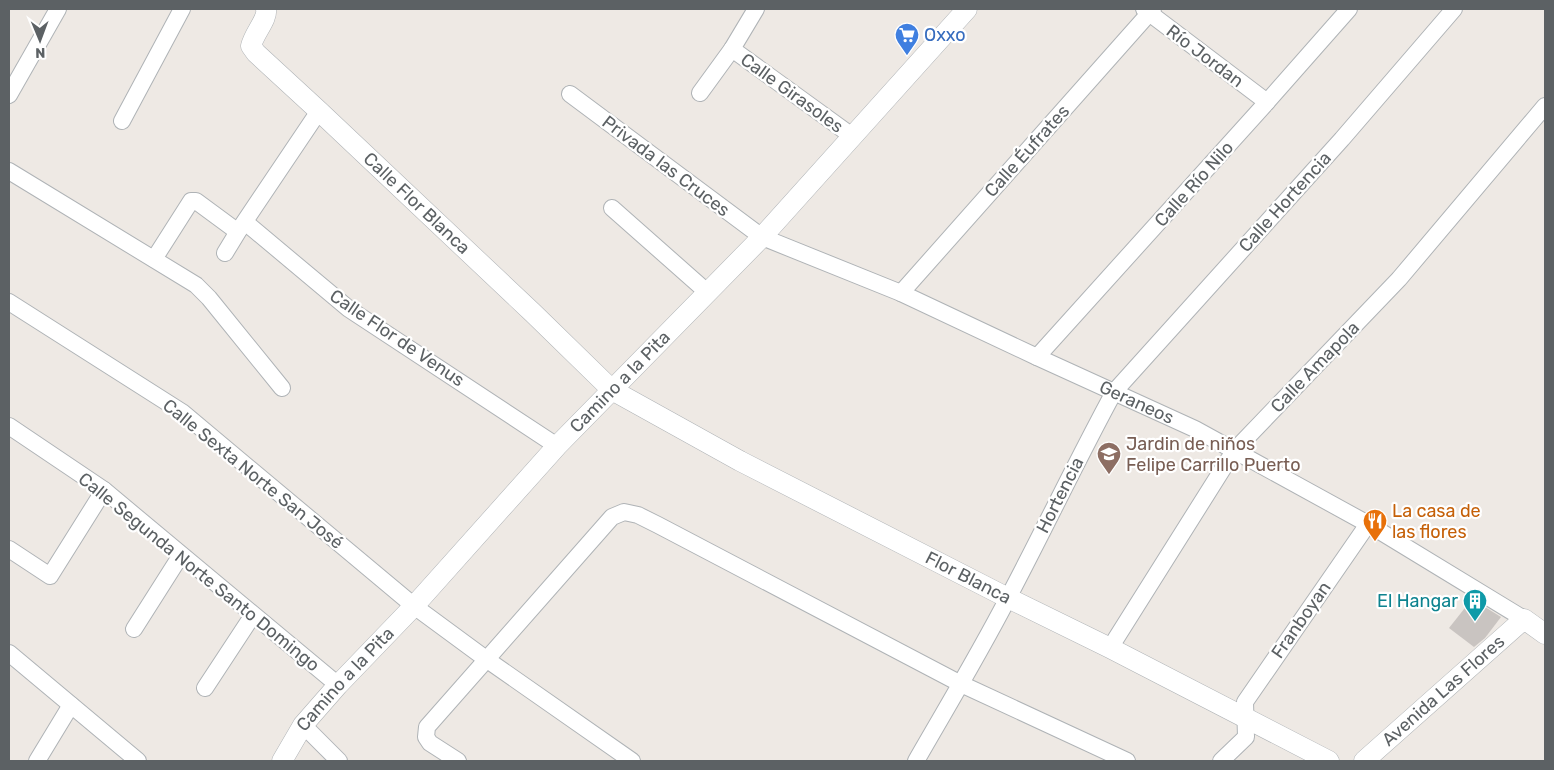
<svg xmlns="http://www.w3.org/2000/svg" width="1554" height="770" font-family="Rubik,sans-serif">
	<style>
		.building { fill: #c9c4c1 }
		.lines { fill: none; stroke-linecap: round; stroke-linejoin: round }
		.minor-casing { stroke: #afb3b6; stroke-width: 18 }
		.tertiary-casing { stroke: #afb3b6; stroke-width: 21 }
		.minor { stroke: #fff; stroke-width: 16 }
		.tertiary { stroke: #fff; stroke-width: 20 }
		.labels { text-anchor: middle; stroke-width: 4.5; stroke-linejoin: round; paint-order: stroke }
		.shop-label { font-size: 18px; fill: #366cbe; stroke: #fff; text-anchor: start }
		.street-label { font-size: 18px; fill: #5c6164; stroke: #fff }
		.education-label { font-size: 18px; fill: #785e54; stroke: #fff; text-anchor: start }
		.food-label { font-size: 18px; fill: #c56008; stroke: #fff; text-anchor: start }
		.culture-label { font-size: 18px; fill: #0d838f; stroke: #fff; text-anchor: end }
	</style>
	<rect width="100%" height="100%" fill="#eee9e4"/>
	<path class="building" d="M 1472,599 L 1501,617 L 1485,638 L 1474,647 L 1449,628 Z"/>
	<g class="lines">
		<defs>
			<g id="minor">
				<path d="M 1144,9 L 1267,102"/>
				<path d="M 732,49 L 852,136"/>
				<path d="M 700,93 L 732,49 L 756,9"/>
				<path id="s1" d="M 570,94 L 762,237 L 901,293 L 1037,357 L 1195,429 L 1368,524 L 1524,619"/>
				<path d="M 9,95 L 58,9"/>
				<path d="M 122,121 L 182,9"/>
				<path d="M 9,171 L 196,285 L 209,298 L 282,388"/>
				<path d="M 612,208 L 707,292"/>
				<path d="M 245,222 L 349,309 L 557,446"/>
				<path d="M 225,253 L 239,230 L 319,111"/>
				<path d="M 154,259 L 191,201 L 196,201 L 234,229 L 239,230"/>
				<path d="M 901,293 L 1153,9"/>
				<path d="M 9,302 L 182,412 L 414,606 L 486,659 L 632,761"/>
				<path d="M 1037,357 L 1267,102 L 1349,9"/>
				<path d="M 9,426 L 104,490 L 338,685"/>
				<path d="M 9,549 L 50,576 L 104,490"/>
				<path d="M 134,629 L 181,555"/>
				<path d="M 1110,648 L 1234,451 L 1399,279 L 1545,106"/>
				<path d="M 9,653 L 138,761"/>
				<path d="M 205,688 L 253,615"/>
				<path d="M 303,725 L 339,761"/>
				<path d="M 37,761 L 71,705"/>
				<path d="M 458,761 L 430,743 L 426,737 L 427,727 L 612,517 L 624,512 L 638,515 L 658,525 L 961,684 L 1127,761"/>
				<path d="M 916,761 C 947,707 979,654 1008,598 C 1044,530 1077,460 1114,392 L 1342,139 L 1454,9"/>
				<path d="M 1221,761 L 1246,737 L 1245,702 L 1368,524"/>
			</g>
			<g id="tertiary">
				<path id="s2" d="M 266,9 C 268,19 254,33 251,46 L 256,53 L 319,111 L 533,313 L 612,390 L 740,461 L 1008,598 L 1110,648 L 1329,761"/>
				<path id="s3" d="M 282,761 L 303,725 L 338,685 L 414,606 L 557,446 L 762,237 L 967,9"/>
				<path id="s4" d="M 1364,761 L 1524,619 L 1545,634"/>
			</g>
		</defs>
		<use href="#minor" class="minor-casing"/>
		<use href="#tertiary" class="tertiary-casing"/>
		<use href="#minor" class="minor"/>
		<use href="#tertiary" class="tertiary"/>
	</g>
	<defs>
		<symbol id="supermarket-pin" viewBox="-11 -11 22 30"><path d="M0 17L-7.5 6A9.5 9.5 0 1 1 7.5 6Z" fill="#3f7fe0" stroke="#fff"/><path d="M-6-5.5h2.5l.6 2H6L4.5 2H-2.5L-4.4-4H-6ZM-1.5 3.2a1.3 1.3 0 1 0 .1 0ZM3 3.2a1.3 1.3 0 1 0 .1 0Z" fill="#fff"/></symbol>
		<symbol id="school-pin" viewBox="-11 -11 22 30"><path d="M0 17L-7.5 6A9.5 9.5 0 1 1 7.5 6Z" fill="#8d6e63" stroke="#fff"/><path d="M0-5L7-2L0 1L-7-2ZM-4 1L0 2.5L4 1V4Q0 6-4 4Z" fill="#fff"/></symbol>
		<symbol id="restaurant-pin" viewBox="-11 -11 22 30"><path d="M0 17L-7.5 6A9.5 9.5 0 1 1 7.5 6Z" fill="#e8710a" stroke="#fff"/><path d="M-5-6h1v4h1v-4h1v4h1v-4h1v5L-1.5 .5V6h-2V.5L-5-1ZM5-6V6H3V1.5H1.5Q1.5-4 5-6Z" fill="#fff"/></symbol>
		<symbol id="building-pin" viewBox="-11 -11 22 30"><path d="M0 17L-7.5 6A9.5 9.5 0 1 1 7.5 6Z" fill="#0f9aa8" stroke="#fff"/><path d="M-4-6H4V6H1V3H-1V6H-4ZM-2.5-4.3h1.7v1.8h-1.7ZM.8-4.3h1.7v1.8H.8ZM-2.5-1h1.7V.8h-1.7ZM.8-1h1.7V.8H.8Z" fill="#fff"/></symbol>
	</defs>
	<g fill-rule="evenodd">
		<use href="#supermarket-pin" x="893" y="21" width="28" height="38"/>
		<use href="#school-pin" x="1095" y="440" width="28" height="38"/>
		<use href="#restaurant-pin" x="1361" y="507" width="28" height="38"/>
		<use href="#building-pin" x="1461" y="587" width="28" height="38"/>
	</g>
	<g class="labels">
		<g class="shop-label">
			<text x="924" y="41">Oxxo</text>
		</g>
		<g class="street-label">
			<text transform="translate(1205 56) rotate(37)" y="6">Río Jordan</text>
			<text transform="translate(792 93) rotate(36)" y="6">Calle Girasoles</text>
			<text transform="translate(1027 151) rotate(-48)" y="6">Calle Éufrates</text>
			<text transform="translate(666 166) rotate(37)" y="6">Privada las Cruces</text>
			<text transform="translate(1194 184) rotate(-48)" y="6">Calle Río Nilo</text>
			<text transform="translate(1285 202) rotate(-48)" y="6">Calle Hortencia</text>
			<text dy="6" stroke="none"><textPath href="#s2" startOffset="269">Calle Flor Blanca</textPath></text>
			<text transform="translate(397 338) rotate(34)" y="6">Calle Flor de Venus</text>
			<text transform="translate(1315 367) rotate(-46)" y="6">Calle Amapola</text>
			<text dy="6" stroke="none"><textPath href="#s3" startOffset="509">Camino a la Pita</textPath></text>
			<text dy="6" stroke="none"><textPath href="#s1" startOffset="649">Geraneos</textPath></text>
			<text transform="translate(253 474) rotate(39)" y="6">Calle Sexta Norte San José</text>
			<text transform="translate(1060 495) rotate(-63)" y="6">Hortencia</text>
			<text transform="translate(199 572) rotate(39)" y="6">Calle Segunda Norte Santo Domingo</text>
			<text dy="6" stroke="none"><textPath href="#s2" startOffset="942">Flor Blanca</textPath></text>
			<text transform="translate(1301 620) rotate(-55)" y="6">Franboyan</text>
			<text dy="6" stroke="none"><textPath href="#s3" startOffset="104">Camino a la Pita</textPath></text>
			<text dy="6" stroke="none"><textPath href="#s4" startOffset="106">Avenida Las Flores</textPath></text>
		</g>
		<g class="education-label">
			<text x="1126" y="450">Jardin de niños<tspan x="1126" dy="21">Felipe Carrillo Puerto</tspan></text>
		</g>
		<g class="food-label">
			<text x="1392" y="517">La casa de<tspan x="1392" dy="21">las flores</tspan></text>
		</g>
		<g class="culture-label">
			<text x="1458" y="607">El Hangar</text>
		</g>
	</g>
	<rect width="1554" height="770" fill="none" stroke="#5c6164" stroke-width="20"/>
	<g transform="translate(40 40) rotate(179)" stroke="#ffffff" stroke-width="4" paint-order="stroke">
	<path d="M0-4L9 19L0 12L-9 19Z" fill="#5c6164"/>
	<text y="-8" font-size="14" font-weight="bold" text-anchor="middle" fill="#5c6164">N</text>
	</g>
</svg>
